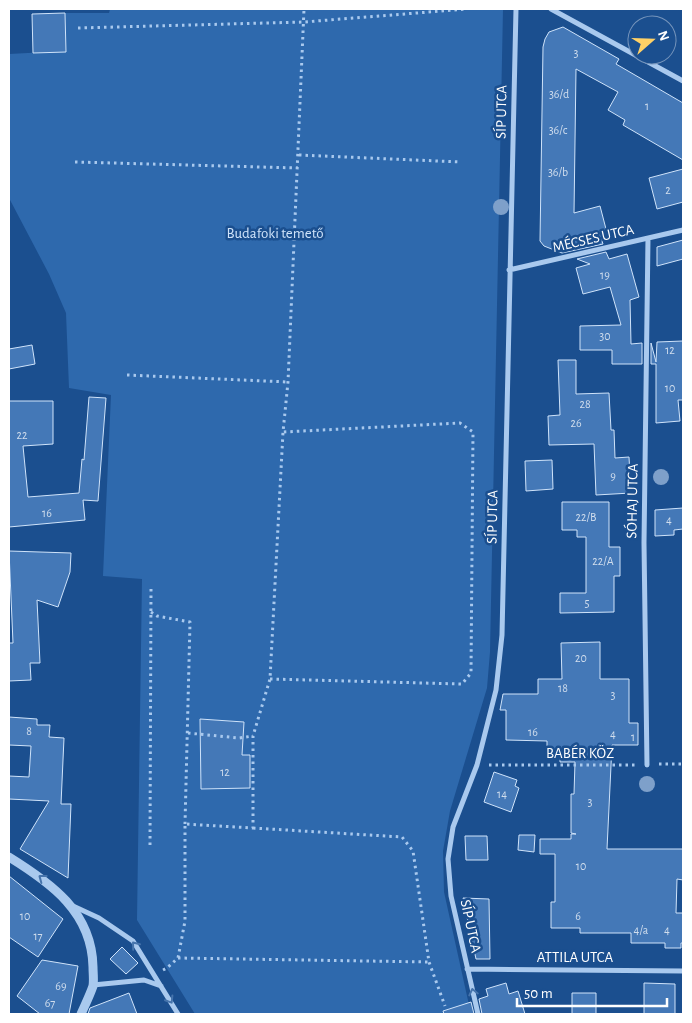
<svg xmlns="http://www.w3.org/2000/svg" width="692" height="1023" font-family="'Alegreya Sans',sans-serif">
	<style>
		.green { fill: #2e69ad }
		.building { fill: #4478b7; stroke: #cfe3fa }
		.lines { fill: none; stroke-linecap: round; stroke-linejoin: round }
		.path { stroke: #a9c9ee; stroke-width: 3; stroke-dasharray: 2.5 4; stroke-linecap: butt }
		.minor { stroke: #a9c9ee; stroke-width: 5 }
		.tertiary { stroke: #a9c9ee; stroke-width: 9 }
		.tree { fill: #7ea0ca }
		.oneway { stroke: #4674ac }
		.labels { text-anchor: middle; stroke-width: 5; stroke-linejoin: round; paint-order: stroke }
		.number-label { font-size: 12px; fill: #d0dded }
		.street-label { font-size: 15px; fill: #fff; stroke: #1b4f8f }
		.park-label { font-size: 15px; fill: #cfe3fa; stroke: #1b4f8f }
	</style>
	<rect width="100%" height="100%" fill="#1b4f8f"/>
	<path class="green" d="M 110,9 L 503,9 L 490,652 L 487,688 L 450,811 L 443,851 L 444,892 L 471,1014 L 195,1014 L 137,920 L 142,579 L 103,576 L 111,395 L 69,388 L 66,313 L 49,274 L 9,198 L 9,54 L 66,51 L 65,13 L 109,13 Z"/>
	<path class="building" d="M 65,13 L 66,52 L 33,53 L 32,14 Z
		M 563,27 L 619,59 L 616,64 L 683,103 L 683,160 L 623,125 L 625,120 L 608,110 L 618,92 L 576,69 L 574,213 L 600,206 L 606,229 L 599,232 L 603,244 L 562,253 L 544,246 L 540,241 L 543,47 L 545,39 L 549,32 Z
		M 683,169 L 683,202 L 657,209 L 649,178 Z
		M 683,240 L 683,259 L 657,266 L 657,247 Z
		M 606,252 L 609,259 L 627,254 L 639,297 L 630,300 L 631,344 L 642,343 L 642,364 L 612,364 L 612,350 L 580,350 L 580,326 L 621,325 L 610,287 L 583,294 L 576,268 L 590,264 L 577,259 Z
		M 683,341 L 683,400 L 678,400 L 680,421 L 656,423 L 656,364 L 651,364 L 651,343 L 656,362 L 657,342 Z
		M 32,345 L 35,364 L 9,369 L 9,349 Z
		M 558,360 L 576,360 L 576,394 L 609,393 L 611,430 L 614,430 L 615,458 L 629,457 L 631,493 L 596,495 L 594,444 L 549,445 L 548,416 L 560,415 Z
		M 89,397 L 106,398 L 98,501 L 83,500 L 85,520 L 9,527 L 9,401 L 53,401 L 53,444 L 23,446 L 28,497 L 79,493 L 82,459 L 84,460 Z
		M 552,460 L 553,489 L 526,491 L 525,461 Z
		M 562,502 L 609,502 L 609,547 L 620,547 L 620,576 L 614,576 L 614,612 L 560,613 L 560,593 L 586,593 L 586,537 L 577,537 L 577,530 L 562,530 Z
		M 683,508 L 683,529 L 674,530 L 674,535 L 655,536 L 655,510 Z
		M 9,551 L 71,553 L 70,572 L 58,607 L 37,600 L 40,663 L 30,663 L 31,680 L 9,681 L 9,643 L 13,643 Z
		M 600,642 L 600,679 L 629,679 L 629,723 L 638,723 L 638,745 L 612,745 L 607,849 L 683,849 L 683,880 L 677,879 L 676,913 L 683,913 L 683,943 L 681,943 L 681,948 L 665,948 L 665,943 L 631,943 L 631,933 L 580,933 L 580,928 L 551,928 L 551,902 L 555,902 L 555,854 L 540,854 L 540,839 L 571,839 L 571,834 L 576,834 L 571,833 L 571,794 L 574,794 L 575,762 L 560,762 L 560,751 L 547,751 L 547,741 L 506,740 L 506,710 L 500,710 L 503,694 L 538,694 L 538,679 L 562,679 L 561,643 Z
		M 9,717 L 37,719 L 37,725 L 50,725 L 49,737 L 64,738 L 61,804 L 71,804 L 68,878 L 20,849 L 49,801 L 9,799 L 9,776 L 29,777 L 31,746 L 9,745 Z
		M 200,719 L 244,722 L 242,755 L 250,755 L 250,788 L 201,789 Z
		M 494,772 L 517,780 L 515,786 L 519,788 L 511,812 L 484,802 Z
		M 519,835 L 535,835 L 534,852 L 518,850 Z
		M 465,836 L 487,836 L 488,860 L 466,860 Z
		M 9,876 L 63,919 L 38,957 L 9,937 Z
		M 463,898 L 489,899 L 490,959 L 476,959 Z
		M 122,947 L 138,963 L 126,974 L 110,959 Z
		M 42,960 L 78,966 L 69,1014 L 40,1014 L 17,996 Z
		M 506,983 L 509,994 L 518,991 L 525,1014 L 482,1014 L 479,999 L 488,996 L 486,989 Z
		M 644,983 L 675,984 L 675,1014 L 644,1014 Z
		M 129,993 L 137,1014 L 88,1014 L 90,1008 Z
		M 572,993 L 596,993 L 596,1014 L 572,1014 Z
		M 471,1002 L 474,1014 L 444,1014 L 443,1011 Z"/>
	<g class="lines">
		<path class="path" d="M 78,28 L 304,22 L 467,9
			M 299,155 L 461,162
			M 75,162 L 298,168
			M 127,375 L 288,382
			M 151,612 L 157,616 L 190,622 L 185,824
			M 270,679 L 462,684 L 471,673 L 473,432 L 460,423 L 283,432
			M 188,733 L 239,738 L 253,736
			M 659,764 L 683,764
			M 489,765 L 635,765
			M 253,828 L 402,837 L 413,851 L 429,962 L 445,1006
			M 150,845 L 151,589
			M 178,958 L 429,962
			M 163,970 L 167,968 L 178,958 L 185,921 L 185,824 L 253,828 L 253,736 L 270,679 L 283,432 L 288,382 L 304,9"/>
		<path class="minor" d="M 551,9 L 683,81
			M 509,270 L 683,230
			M 647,765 L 644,543 L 648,238
			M 73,906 L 99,918 L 133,941 L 178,1014
			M 467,969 L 683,971
			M 93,985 L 144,980 L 161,986
			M 478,1014 L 451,896 L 448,859 L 453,827 L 477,765 L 496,690 L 502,635 L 516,9"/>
		<path class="tertiary" d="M 9,857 C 51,883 92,912 93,967 C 93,973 94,980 93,986 C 90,995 85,1005 81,1014"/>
	</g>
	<g class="tree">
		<circle cx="501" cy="207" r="8"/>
		<circle cx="661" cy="477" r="8"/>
		<circle cx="647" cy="784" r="8"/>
	</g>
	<defs><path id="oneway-chevron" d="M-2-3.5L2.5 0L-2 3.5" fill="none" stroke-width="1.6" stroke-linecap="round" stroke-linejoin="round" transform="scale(1.25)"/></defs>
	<g class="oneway">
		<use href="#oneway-chevron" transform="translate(42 878) rotate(-143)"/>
		<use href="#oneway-chevron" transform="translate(135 945) rotate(-129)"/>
		<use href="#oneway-chevron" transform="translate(473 992) rotate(-103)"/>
		<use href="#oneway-chevron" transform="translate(170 1000) rotate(58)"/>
	</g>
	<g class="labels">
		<g class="number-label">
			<text x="576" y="57">3</text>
			<text x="559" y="98">36/d</text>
			<text x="647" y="110">1</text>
			<text x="558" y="134">36/c</text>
			<text x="558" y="176">36/b</text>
			<text x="668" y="194">2</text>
			<text x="605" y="279">19</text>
			<text x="605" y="340">30</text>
			<text x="670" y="354">12</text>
			<text x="670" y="392">10</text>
			<text x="585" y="408">28</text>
			<text x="576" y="427">26</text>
			<text x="22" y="439">22</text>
			<text x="613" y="480">9</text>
			<text x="47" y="517">16</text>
			<text x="586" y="521">22/B</text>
			<text x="669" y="524">4</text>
			<text x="603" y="565">22/A</text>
			<text x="587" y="607">5</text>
			<text x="581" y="662">20</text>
			<text x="563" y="692">18</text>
			<text x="613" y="699">3</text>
			<text x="29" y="735">8</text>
			<text x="533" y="736">16</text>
			<text x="613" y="738">4</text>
			<text x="633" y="741">1</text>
			<text x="225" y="776">12</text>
			<text x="502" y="798">14</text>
			<text x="590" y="806">3</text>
			<text x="581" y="870">10</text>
			<text x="25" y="920">10</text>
			<text x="578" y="920">6</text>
			<text x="641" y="934">4/a</text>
			<text x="667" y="934">4</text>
			<text x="38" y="940">17</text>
			<text x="61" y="990">69</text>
			<text x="50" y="1007">67</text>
		</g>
		<g class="street-label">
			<text transform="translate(501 112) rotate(-89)" y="5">SÍP UTCA</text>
			<text transform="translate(593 238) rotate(-13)" y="5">MÉCSES UTCA</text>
			<text transform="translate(632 501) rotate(-89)" y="5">SÓHAJ UTCA</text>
			<text transform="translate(492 517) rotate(-89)" y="5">SÍP UTCA</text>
			<text x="580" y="758">BABÉR KÖZ</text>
			<text transform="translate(471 926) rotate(78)" y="5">SÍP UTCA</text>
			<text x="575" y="962">ATTILA UTCA</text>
		</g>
		<g class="park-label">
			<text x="275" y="238">Budafoki temető</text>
		</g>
	</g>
	<rect width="692" height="1023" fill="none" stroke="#ffffff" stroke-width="20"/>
	<g transform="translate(652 40) rotate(70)"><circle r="24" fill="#1b4f8f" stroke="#7695bc"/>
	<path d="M0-4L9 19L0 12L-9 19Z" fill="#ffd166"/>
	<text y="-8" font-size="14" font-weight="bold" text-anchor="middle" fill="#ffffff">N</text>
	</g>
	<path d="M517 998v8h150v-8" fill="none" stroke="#ffffff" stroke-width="2.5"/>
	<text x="524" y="998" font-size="15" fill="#ffffff" stroke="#1b4f8f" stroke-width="4" paint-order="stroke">50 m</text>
</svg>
